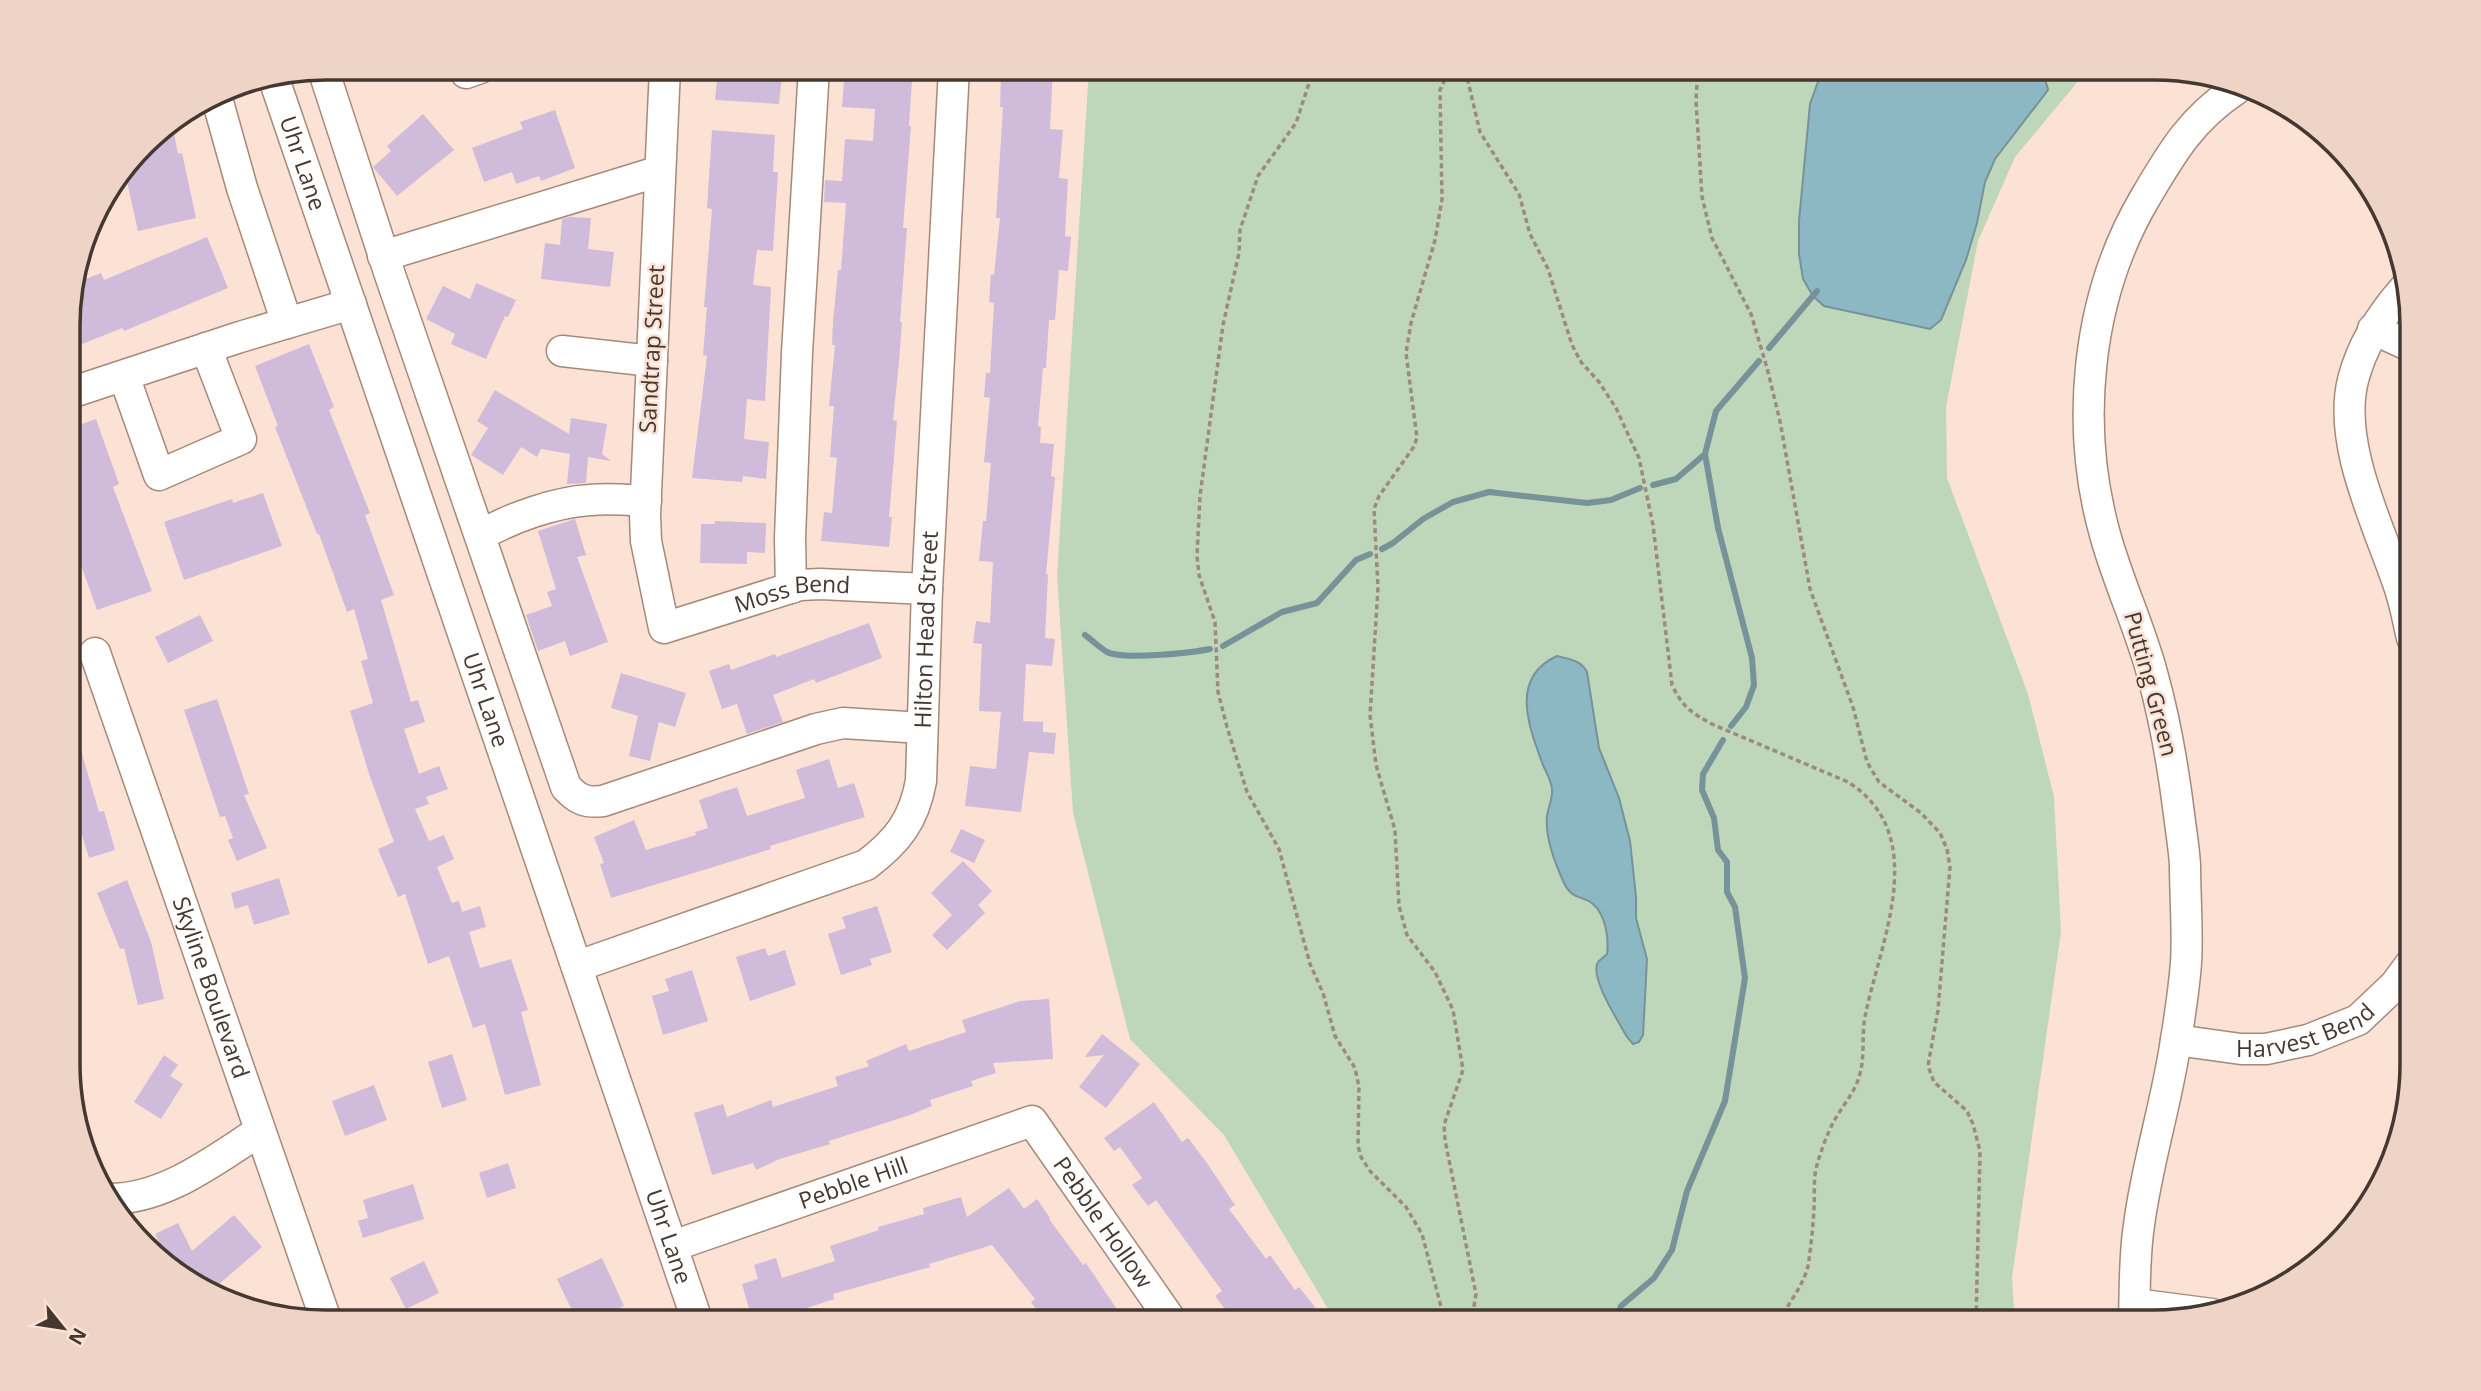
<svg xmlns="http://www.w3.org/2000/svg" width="2481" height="1391" font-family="'Open Sans',sans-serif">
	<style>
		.green { fill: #bed6ba }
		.water { fill: #8cb8c4; stroke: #779298; stroke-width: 2 }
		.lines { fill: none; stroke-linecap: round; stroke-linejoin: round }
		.stream { stroke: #779298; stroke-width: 6 }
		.building { fill: #d0bbdb }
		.minor-casing { stroke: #a68978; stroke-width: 33 }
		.path { stroke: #9d8a7f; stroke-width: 3.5; stroke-dasharray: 5 3.5; stroke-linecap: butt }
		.minor { stroke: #fff; stroke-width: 30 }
		.labels { text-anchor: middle; stroke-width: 5; stroke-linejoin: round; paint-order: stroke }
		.street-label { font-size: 23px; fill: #453831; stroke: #fce2d4 }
		.rim { fill: none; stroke: #453831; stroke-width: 3.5 }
	</style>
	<rect width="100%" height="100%" fill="#fce2d4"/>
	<path class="green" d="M 1089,68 L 2089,68 L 2015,157 L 1978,241 L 1946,407 L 1947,478 L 2028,694 L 2054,797 L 2061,932 L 2012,1278 L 2015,1322 L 1336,1322 L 1224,1135 L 1130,1039 L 1073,813 L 1057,576 Z"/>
	<path class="water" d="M 1823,68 L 2030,68 C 2040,73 2046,78 2048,90 L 1995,159 L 1985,182 L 1977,223 L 1966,260 L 1941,320 L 1930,329 L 1824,306 L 1813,296 L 1803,279 L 1799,254 L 1799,221 L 1810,104 Z
		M 1557,656 C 1569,659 1581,660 1587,672 L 1599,748 L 1619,798 L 1630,841 L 1636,897 L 1636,918 L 1647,959 L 1643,1035 L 1639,1042 L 1633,1044 L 1627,1037 C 1619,1022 1589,977 1598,962 C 1601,959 1604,957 1607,954 C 1609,939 1606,915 1593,904 C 1582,895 1572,900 1564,883 C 1555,863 1545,838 1547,816 C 1548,808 1553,798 1552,790 C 1552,782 1546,772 1543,765 C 1529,727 1509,678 1557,656 Z"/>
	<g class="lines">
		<path class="stream" d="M 1769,348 L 1817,291
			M 1653,485 L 1676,479 L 1705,454
			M 1382,549 L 1393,543 L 1423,519 L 1453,502 L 1489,492 L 1587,503 L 1611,500 L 1640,488
			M 1085,635 C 1092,640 1099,647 1107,652 C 1123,660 1191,653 1210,649
			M 1223,646 L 1282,612 L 1317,603 L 1356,560 L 1370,554
			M 1731,726 L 1746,707 L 1754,685 L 1752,658 L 1718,528 L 1705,454 L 1716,411 L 1759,361
			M 1616,1322 L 1621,1306 L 1654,1278 L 1672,1250 L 1687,1191 L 1725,1101 L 1745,978 L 1735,907 L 1727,892 L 1727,862 L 1718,850 L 1714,818 L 1702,790 L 1703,774 L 1723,740"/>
	</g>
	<path class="building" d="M 845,68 L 910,68 L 908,81 L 912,81 L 909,126 L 911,126 L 903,228 L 907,228 L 900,322 L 902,322 L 899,362 L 893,420 L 897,421 L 889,517 L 892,517 L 889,547 L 821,541 L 824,512 L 832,513 L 837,458 L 830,457 L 834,406 L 829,406 L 835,345 L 832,345 L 833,322 L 838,270 L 841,270 L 846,203 L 824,202 L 825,180 L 842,181 L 845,139 L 873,141 L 875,109 L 842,107 Z
		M 1005,68 L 1053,68 L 1050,129 L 1063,130 L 1059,178 L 1068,179 L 1065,236 L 1071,237 L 1068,271 L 1059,270 L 1055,320 L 1049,320 L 1046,368 L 1043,368 L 1038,426 L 1041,427 L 1040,443 L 1054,444 L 1051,476 L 1055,477 L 1046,574 L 1048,574 L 1045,638 L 1055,639 L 1052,666 L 1026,664 L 1023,721 L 1043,722 L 1043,732 L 1056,733 L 1054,754 L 1029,752 L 1021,812 L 965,806 L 970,766 L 996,769 L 1001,712 L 979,711 L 982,644 L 973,643 L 976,621 L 990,623 L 993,562 L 979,561 L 983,521 L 986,521 L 991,463 L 984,462 L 990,398 L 984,397 L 986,373 L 990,373 L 994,303 L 989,302 L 991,274 L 994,275 L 1000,218 L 996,218 L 1003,107 L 1000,107 L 1001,77 L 1004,77 Z
		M 718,69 L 782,76 L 779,104 L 715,100 Z
		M 555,110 L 575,168 L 541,181 L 539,176 L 516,184 L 512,172 L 484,182 L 472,148 L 523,129 L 520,122 Z
		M 423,114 L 454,150 L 397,196 L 373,167 L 391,151 L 387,146 Z
		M 172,123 L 178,154 L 182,153 L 196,218 L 138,231 L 125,173 L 156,133 Z
		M 712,130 L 775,135 L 773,172 L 778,172 L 773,251 L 757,250 L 753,285 L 771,287 L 765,401 L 747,399 L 744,439 L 769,442 L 766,479 L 743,476 L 742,482 L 692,478 L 707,356 L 703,355 L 707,307 L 704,307 L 712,209 L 707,208 Z
		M 570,217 L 591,218 L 588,249 L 614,252 L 610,287 L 541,279 L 545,243 L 560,245 L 562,219 Z
		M 207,237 L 228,288 L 124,331 L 122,328 L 70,349 L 70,293 L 73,284 L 101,273 L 104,280 Z
		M 476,283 L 516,300 L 508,317 L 505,316 L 486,359 L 451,344 L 455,334 L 426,319 L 443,286 L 470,299 Z
		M 309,344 L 334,407 L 329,410 L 370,513 L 365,515 L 394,595 L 381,600 L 411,702 L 418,700 L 425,722 L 404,729 L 419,774 L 439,766 L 448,789 L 426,797 L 429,804 L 415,809 L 429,841 L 444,835 L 454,859 L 437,867 L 452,903 L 459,901 L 462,912 L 480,906 L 486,927 L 469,932 L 480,968 L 511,959 L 528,1010 L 521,1012 L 541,1085 L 505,1095 L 485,1024 L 473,1028 L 449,956 L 428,964 L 405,894 L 398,897 L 378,849 L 394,842 L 370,777 L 350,711 L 373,703 L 361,661 L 368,659 L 354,609 L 347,612 L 319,534 L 317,534 L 275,427 L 278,426 L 255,366 Z
		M 495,390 L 569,434 L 571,418 L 607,424 L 602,454 L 611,461 L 588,457 L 586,483 L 567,484 L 570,454 L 541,449 L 537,457 L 521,447 L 503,475 L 471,455 L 488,428 L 477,421 Z
		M 96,419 L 119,484 L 113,487 L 152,591 L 97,610 L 70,534 L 70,428 Z
		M 263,493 L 282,546 L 184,580 L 164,522 L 232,499 L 233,503 Z
		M 575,519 L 586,555 L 577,557 L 608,642 L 570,656 L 565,641 L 538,651 L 526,615 L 552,606 L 547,592 L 556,589 L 538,531 Z
		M 715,521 L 766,523 L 765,553 L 747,552 L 747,564 L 700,563 L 701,524 L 715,524 Z
		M 200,615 L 213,641 L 168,663 L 155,637 Z
		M 869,623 L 882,658 L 816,683 L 814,679 L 773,695 L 783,722 L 747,734 L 737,704 L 722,709 L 709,671 L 729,664 L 731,670 L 775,654 L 776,657 Z
		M 621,673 L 686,693 L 675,727 L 659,722 L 650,761 L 629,756 L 638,716 L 611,708 Z
		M 217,699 L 249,794 L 244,795 L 267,848 L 237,861 L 228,840 L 233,838 L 225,816 L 220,817 L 184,710 Z
		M 75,730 L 99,812 L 104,811 L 115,850 L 89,858 L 70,796 L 70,731 Z
		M 829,759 L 838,788 L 854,783 L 865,817 L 770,846 L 771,849 L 707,869 L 611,898 L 600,864 L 604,863 L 594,837 L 634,820 L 646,850 L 696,835 L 695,832 L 708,828 L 699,800 L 737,787 L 747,816 L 805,798 L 796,770 Z
		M 961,829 L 985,840 L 974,863 L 950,852 Z
		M 963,861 L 992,891 L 978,905 L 985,913 L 947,950 L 932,935 L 952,915 L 931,893 Z
		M 279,878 L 290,914 L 254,925 L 248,905 L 235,909 L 231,893 Z
		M 127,880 L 151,942 L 164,999 L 138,1005 L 124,948 L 120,949 L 97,893 Z
		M 877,906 L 892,952 L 870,959 L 872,965 L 841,975 L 828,934 L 846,928 L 842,917 Z
		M 765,948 L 768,956 L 785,950 L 796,985 L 750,1001 L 736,957 Z
		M 692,970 L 708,1021 L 663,1035 L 652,996 L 669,991 L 665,979 Z
		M 1049,999 L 1053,1059 L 993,1063 L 996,1073 L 971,1081 L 973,1086 L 930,1100 L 932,1106 L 910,1115 L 829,1141 L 830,1144 L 780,1159 L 756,1170 L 753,1163 L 712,1175 L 694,1113 L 723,1104 L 727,1117 L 771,1100 L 773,1107 L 838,1086 L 835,1077 L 869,1066 L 866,1061 L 906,1044 L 909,1051 L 966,1032 L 962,1020 L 1020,1001 Z
		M 1102,1034 L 1140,1064 L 1106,1108 L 1079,1087 L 1104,1055 L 1085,1057 Z
		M 452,1054 L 467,1100 L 442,1108 L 428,1062 Z
		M 164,1055 L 178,1065 L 170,1076 L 183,1084 L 161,1119 L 134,1102 Z
		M 374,1085 L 387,1120 L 345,1136 L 332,1101 Z
		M 1154,1102 L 1182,1142 L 1188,1138 L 1207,1163 L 1235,1205 L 1229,1209 L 1266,1259 L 1270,1255 L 1295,1290 L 1299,1287 L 1315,1307 L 1305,1315 L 1312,1322 L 1235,1322 L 1215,1296 L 1222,1291 L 1156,1200 L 1148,1206 L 1132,1185 L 1142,1178 L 1120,1147 L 1114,1151 L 1104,1138 Z
		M 508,1163 L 516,1188 L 487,1198 L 479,1173 Z
		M 413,1184 L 424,1219 L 363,1238 L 358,1221 L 368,1218 L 363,1200 Z
		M 1009,1188 L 1024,1209 L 1037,1199 L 1050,1218 L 1049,1219 L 1083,1265 L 1086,1263 L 1126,1323 L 1046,1323 L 1031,1302 L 1035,1299 L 992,1245 L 929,1264 L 930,1267 L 833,1294 L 834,1299 L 792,1313 L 753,1323 L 742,1284 L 758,1279 L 754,1265 L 776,1258 L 782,1278 L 835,1261 L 830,1246 L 879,1230 L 878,1227 L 924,1214 L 923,1208 L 961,1197 L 967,1217 Z
		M 234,1215 L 262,1247 L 210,1292 L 198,1288 L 168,1261 L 155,1234 L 178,1223 L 192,1251 Z
		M 602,1258 L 624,1306 L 588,1323 L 578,1323 L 557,1279 Z
		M 424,1261 L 439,1293 L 406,1309 L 390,1278 Z"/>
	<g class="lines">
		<defs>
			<g id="minor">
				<path id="s1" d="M 665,68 L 645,515 L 646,541 L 664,628 L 800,585 L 820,584 L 927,589"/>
				<path d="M 323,69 L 390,275 L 566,787 C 578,800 586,803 603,801 L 816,729 L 843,723 L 922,728"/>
				<path d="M 466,73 L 480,68"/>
				<path id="s2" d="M 274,79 L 698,1323"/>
				<path d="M 216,95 L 242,188 L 287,323"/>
				<path d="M 383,256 L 660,171"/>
				<path d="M 2405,288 C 2381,315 2362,345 2353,380 C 2337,444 2379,526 2399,586 C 2405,603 2408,621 2412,638"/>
				<path d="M 2373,329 L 2412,347"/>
				<path d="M 562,351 L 652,361"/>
				<path d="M 124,376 L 159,475 L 241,439 L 206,348"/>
				<path d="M 70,393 L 240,337 L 351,304"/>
				<path d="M 481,535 C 511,518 555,502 590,500 C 609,498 628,500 646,501"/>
				<path d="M 791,588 L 790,538 L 797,353 L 814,68"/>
				<path id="s3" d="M 95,653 L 327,1323"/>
				<path id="s4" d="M 578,966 L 866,865 C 898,841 914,820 921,781 L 927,589 L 954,68"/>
				<path id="s5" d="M 2176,1040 L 2241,1049 L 2266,1049 L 2308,1040 L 2358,1020 L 2395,985 L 2412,962"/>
				<path d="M 109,1199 C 166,1199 214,1160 260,1131"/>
				<path id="s6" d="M 673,1246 L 1032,1121 L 1173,1323"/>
				<path d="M 2135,1304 L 2212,1314"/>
				<path d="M 2134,1322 C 2135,1290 2134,1257 2139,1225 C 2147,1163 2167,1102 2176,1040 C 2180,1015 2184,989 2186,963 C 2188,931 2185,897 2185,865 C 2184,848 2181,831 2179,814 C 2173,766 2165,719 2152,673 C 2140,628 2119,584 2106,538 C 2074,427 2086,298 2145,198 C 2171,154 2191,119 2235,90"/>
			</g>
		</defs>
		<use href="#minor" class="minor-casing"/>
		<path class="path" d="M 1314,68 L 1296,123 L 1258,176 L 1240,230 L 1239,253 L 1223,325 L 1200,496 L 1197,556 L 1199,575 L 1215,622 L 1218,692 L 1227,727 L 1247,792 L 1279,849 L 1310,964 L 1323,993 L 1335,1036 L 1355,1068 L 1359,1087 L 1358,1146 L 1361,1157 L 1370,1171 L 1406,1207 L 1422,1234 L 1445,1322
			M 1698,68 L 1696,100 L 1702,197 L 1712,238 L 1751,314 L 1767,368 L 1780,421 L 1810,589 L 1853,707 L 1867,762 L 1879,782 L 1921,813 L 1940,833 L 1947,849 L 1950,867 L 1938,1010 L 1928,1066 L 1934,1082 L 1967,1111 L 1973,1124 L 1980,1151 L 1976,1322
			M 1467,1322 L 1473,1312 L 1476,1294 L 1445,1140 L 1444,1125 L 1463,1070 L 1453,1010 L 1435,972 L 1407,935 L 1399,906 L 1395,830 L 1376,765 L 1370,715 L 1378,588 L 1374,509 L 1379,496 L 1413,448 L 1417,438 L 1406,353 L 1411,323 L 1435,240 L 1442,199 L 1440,90 L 1447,75 L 1453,71 L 1467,77 L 1480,132 L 1519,194 L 1530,234 L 1548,269 L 1572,345 L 1581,362 L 1599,382 L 1616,408 L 1639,458 L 1653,525 L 1672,685 C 1683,708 1693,714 1714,725 L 1848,782 C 1932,836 1880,941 1865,1017 C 1861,1038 1866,1059 1858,1080 C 1853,1094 1842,1107 1834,1121 C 1827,1134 1821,1151 1817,1165 C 1813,1178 1815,1194 1814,1208 C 1813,1227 1811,1247 1808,1266 C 1803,1287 1788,1303 1779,1322"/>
		<use href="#minor" class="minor"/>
	</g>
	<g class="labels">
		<g class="street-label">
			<text dy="8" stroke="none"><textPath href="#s2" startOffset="89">Uhr Lane</textPath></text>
			<text transform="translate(652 349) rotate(-87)" y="8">Sandtrap Street</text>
			<text dy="8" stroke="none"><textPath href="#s1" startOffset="696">Moss Bend</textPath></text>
			<text dy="8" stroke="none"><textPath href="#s4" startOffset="560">Hilton Head Street</textPath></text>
			<text transform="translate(2151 684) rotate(75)" y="8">Putting Green</text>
			<text dy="8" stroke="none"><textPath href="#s2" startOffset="656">Uhr Lane</textPath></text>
			<text dy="8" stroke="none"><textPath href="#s3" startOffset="354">Skyline Boulevard</textPath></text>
			<text dy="8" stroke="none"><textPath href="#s5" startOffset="133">Harvest Bend</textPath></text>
			<text dy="8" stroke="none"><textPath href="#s6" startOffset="191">Pebble Hill</textPath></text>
			<text dy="8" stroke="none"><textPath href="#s6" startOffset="504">Pebble Hollow</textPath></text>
			<text dy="8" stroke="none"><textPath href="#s2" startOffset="1223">Uhr Lane</textPath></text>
		</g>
	</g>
	<path d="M0 0H2481V1391H0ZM326 80H2154A246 246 0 0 1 2400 326V1064A246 246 0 0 1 2154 1310H326A246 246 0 0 1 80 1064V326A246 246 0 0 1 326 80Z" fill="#edd4c7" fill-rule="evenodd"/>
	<path class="rim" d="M326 80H2154A246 246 0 0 1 2400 326V1064A246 246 0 0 1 2154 1310H326A246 246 0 0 1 80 1064V326A246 246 0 0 1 326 80Z"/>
	<g transform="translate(63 1328) rotate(120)" stroke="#fce2d4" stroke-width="5" paint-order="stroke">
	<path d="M0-5L12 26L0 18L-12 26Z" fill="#453831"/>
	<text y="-10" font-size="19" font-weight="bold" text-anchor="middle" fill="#453831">N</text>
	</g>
</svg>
